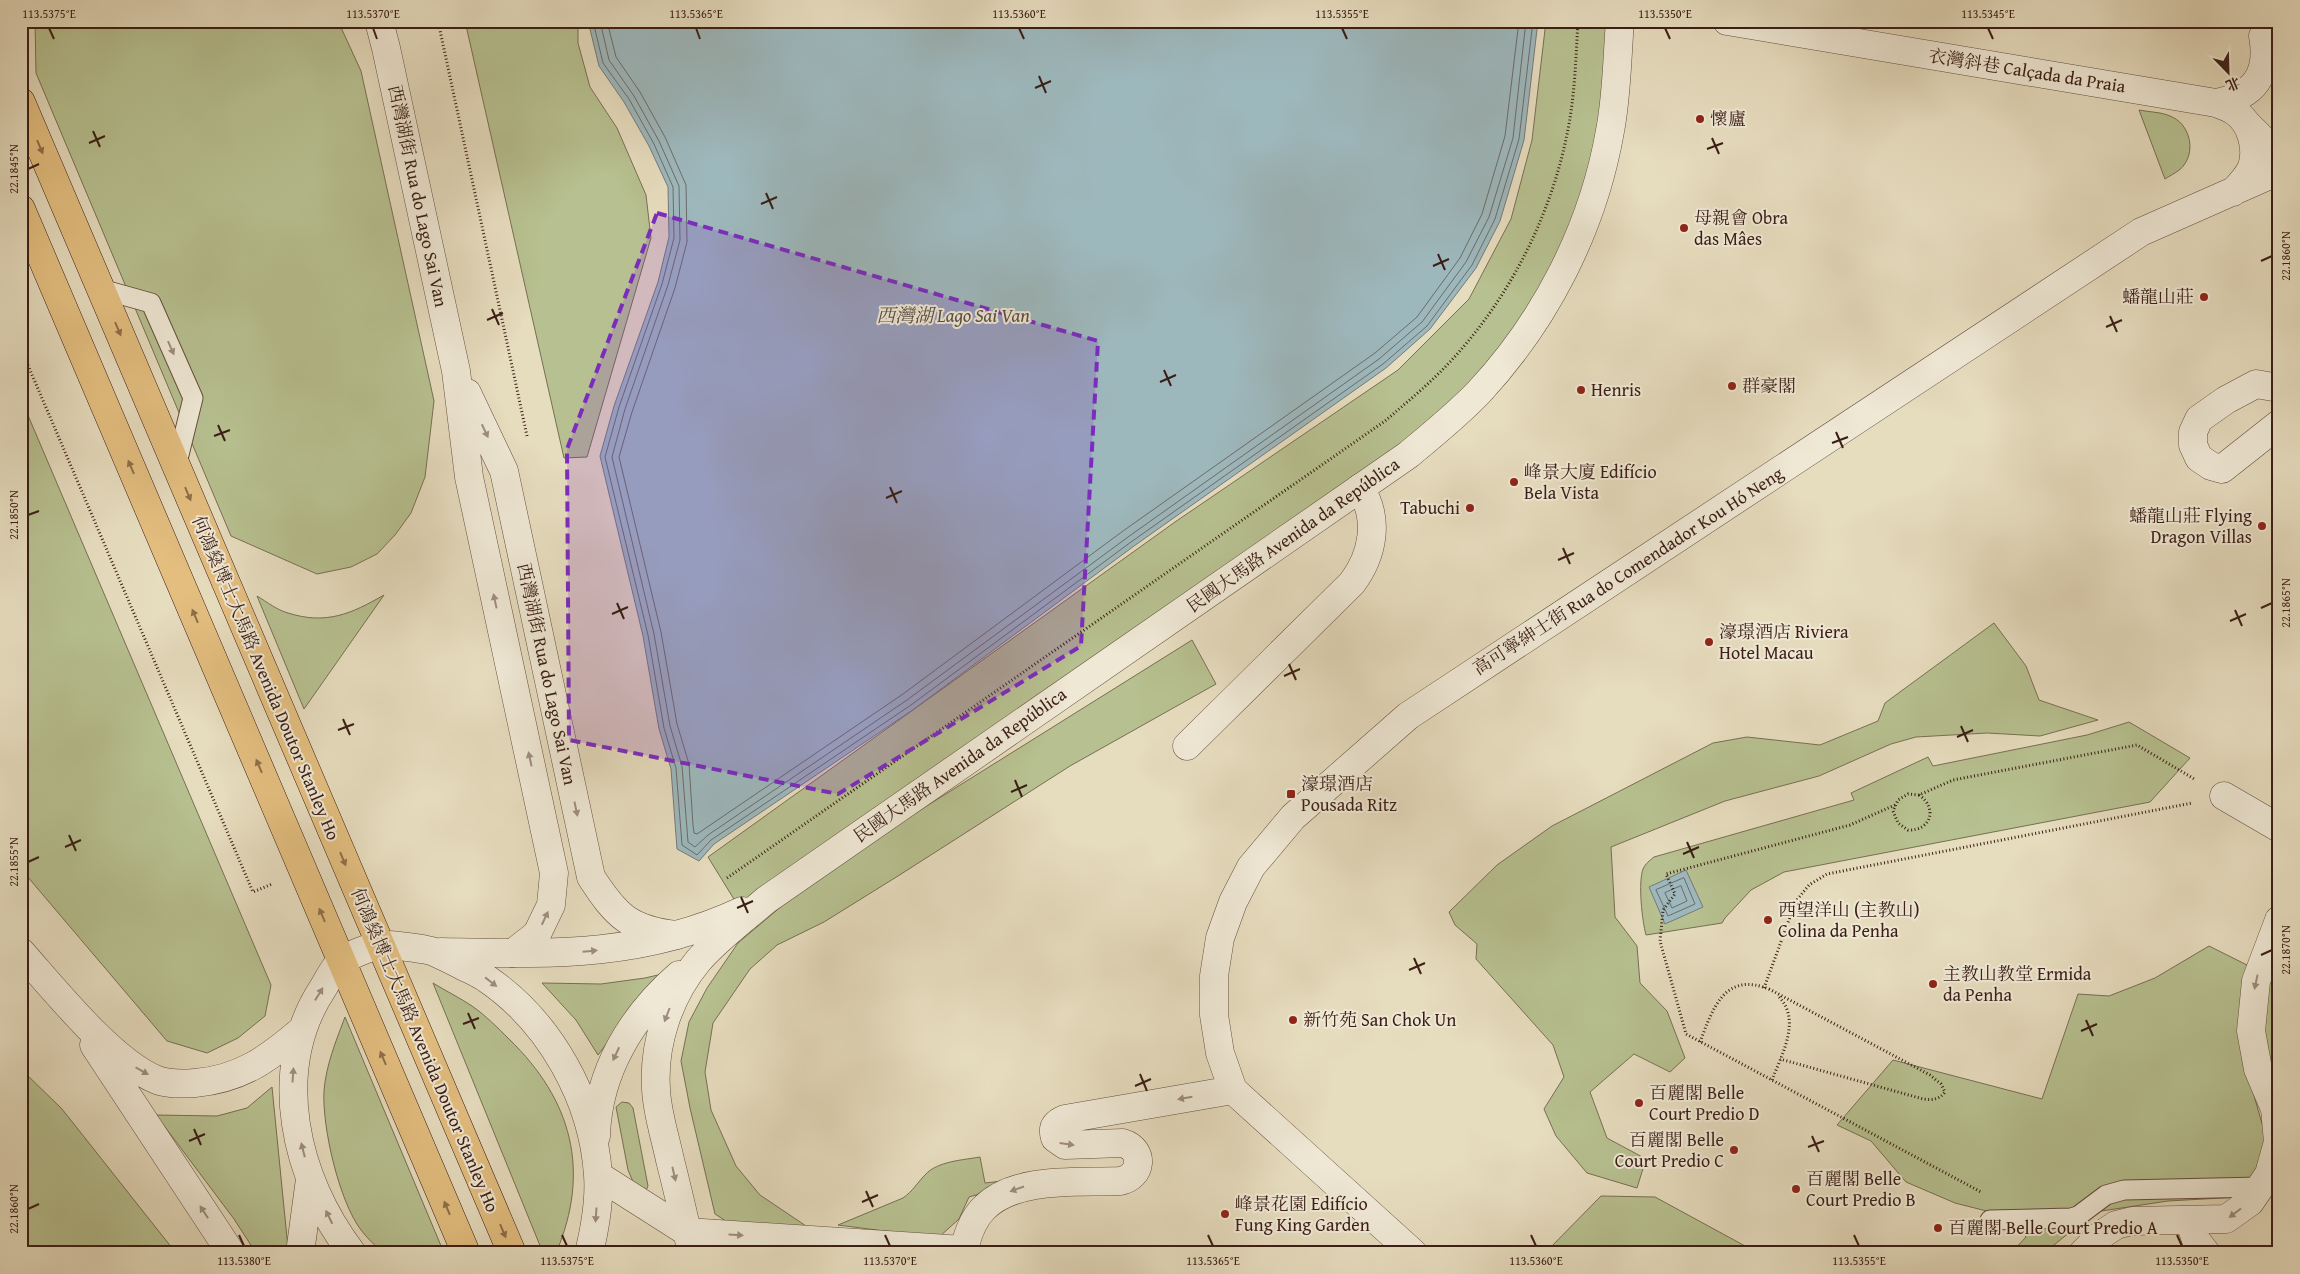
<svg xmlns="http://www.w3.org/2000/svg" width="2300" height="1274" font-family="'Gentium Book Plus','Noto Serif SC',serif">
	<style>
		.green { fill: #b7c090; stroke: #786f52 }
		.water { fill: #9db8bd; stroke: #757a7a }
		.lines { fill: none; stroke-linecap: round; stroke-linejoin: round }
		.shore { stroke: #6c6b69; stroke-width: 1 }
		.service-casing { stroke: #654e3f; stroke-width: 21 }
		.minor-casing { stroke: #654e3f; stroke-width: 29 }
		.tertiary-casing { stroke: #654e3f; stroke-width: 29 }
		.primary-casing { stroke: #3a1e15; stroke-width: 29 }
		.path { stroke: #3a1e15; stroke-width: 3; stroke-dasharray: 1 2.5; stroke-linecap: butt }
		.service { stroke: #efe8d5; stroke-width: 19 }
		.minor { stroke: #efe8d5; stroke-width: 28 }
		.tertiary { stroke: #efe8d5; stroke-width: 28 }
		.primary { stroke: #e3be7f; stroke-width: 28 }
		.oneway { fill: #8e6e4a }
		.oneway2 { fill: #9e8d7f }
		.marked { fill: #7b2cbf; fill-opacity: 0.2; stroke: #7b2cbf; stroke-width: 4; stroke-dasharray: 10 6; stroke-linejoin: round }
		.ticks { fill: none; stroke: #3a1e15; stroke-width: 2 }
		.poi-dot { fill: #8f2418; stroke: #efe8d5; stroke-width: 2 }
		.labels { text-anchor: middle; stroke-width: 4; stroke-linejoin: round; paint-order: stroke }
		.street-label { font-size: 18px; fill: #3a1e15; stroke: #efe8d5 }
		.poi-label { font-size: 18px; fill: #3a1e15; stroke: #efe8d5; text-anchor: start }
		.water-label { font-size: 19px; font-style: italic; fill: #584c47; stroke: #efe8d5 }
		.neatline { fill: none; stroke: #3a1e15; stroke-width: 2 }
		.ticks-label { font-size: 12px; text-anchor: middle; fill: #3a1e15 }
	</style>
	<rect width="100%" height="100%" fill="#e6dcbe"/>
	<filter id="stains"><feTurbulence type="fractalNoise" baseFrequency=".004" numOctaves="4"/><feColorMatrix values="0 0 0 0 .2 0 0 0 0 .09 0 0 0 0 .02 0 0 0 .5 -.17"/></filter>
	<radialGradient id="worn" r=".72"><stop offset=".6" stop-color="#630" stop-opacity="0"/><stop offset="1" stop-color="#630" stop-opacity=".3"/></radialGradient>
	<path class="green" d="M 35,21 L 338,21 L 361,71 L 434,401 L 425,477 L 411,513 L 395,535 L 377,554 L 351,567 L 317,574 L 231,536 L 36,73 Z
		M 465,21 L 578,21 L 578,43 L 590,87 L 617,128 L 646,195 L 651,238 L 587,457 L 564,458 Z
		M 1546,21 L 1617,21 L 1591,161 L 1551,292 L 1500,359 L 1398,455 L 740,909 L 708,857 L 1175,522 L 1398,370 L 1469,299 L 1511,219 L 1532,140 Z
		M 2139,110 C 2149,112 2161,112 2170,116 C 2189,123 2196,149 2184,165 C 2180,171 2171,175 2165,179 Z
		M 21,399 L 271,985 L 265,1016 L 238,1038 L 207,1053 L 167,1041 L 21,869 Z
		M 384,595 L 304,709 L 257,596 C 267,602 277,610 288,613 C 326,625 351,614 384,595 Z
		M 1994,623 L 2026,666 L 2039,700 L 2098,720 L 2040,736 L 1987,733 L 1916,737 L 1891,744 L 1819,776 L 1725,801 L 1611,847 L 1615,917 L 1637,946 L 1640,983 L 1667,1011 L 1685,1058 L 1670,1072 L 1634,1054 L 1590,1092 L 1607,1138 L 1646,1159 L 1637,1188 L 1587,1173 L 1556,1136 L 1544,1109 L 1564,1077 L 1553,1045 L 1476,959 L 1477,944 L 1455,925 L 1449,912 L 1497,865 L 1552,826 L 1713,743 L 1747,737 L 1820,745 L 1878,721 L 1885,703 Z
		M 1192,640 L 1216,684 L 1070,766 L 898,876 L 824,922 L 777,945 L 750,969 L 713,1023 L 705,1072 L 711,1110 L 736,1166 L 760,1195 L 815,1232 L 732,1225 L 715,1214 L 690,1108 L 681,1061 L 689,1022 L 707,988 L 738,943 L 803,888 L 909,817 Z
		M 2129,722 L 2190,758 L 2150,802 L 1784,872 L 1751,890 L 1725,918 L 1722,923 L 1646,935 C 1642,920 1638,883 1643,869 C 1646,863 1649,861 1654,857 L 1854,800 L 1851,793 L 1928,757 L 1933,766 L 2087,735 Z
		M 2279,944 L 2279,1059 L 2268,1069 L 2260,1034 L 2262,972 Z
		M 2209,946 L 2249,966 L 2253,1092 L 2271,1155 L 2258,1196 L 2168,1201 L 2095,1212 L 2044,1253 L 2011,1253 L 2026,1237 L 2006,1216 L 1955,1203 L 1906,1182 L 1871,1141 L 1837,1125 L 1893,1060 L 2042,1099 L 2078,994 L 2109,996 L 2155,978 Z
		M 675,971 L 620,1026 L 598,1055 L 576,1020 L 542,983 L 601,984 L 645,978 Z
		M 433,983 C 446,991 460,998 472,1006 C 485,1015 498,1028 509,1039 C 572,1100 591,1171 556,1253 L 543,1253 Z
		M 345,1017 L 444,1253 L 382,1253 C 375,1245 367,1238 361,1230 C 339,1201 322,1127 324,1091 C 326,1065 336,1041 345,1017 Z
		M 21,1069 L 62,1109 L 176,1253 L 21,1253 Z
		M 272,1087 L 288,1248 L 287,1253 L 256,1253 L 234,1219 L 156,1115 L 217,1116 L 247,1108 Z
		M 622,1102 L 629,1103 L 633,1108 L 648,1186 L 645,1193 L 634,1184 L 628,1170 L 616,1107 Z
		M 980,1157 L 985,1183 L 1038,1177 L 969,1197 L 959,1219 L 938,1238 L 838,1225 L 903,1198 C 913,1191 917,1183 925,1175 C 937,1161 964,1160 980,1157 Z
		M 1601,1196 L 1655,1197 L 1758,1253 L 1545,1253 Z"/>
	<path class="water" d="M 588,21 L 1538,21 L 1524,140 L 1500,221 L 1476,268 L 1430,329 L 1386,368 L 1134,546 L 914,709 L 714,844 L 699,861 L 677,849 L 671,769 L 659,729 L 643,636 L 600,456 L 614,406 L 658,282 L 669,237 L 668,187 L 649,146 L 624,102 L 599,66 Z
		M 1686,870 L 1703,907 L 1665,924 L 1649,887 Z"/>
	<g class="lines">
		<path class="shore" d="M 593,21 L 603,63 L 629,99 L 654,144 L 673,187 L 674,238 L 662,284 L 619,407 L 605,457 L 648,635 L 664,728 L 676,768 L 682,845 L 697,855 L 711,840 L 911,705 L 1131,542 L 1383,364 L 1427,326 L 1472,265 L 1495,219 L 1519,139 L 1533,21
			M 600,21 L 609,60 L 634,96 L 659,141 L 679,186 L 680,240 L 668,285 L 625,409 L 612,457 L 654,634 L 670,726 L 682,766 L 688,842 L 695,847 L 708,835 L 907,700 L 1128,537 L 1379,359 L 1422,322 L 1466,262 L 1489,217 L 1513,138 L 1526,21
			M 607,21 L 616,57 L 640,92 L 665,137 L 686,185 L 687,242 L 675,288 L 632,412 L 619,457 L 661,632 L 677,724 L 689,764 L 693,825 L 694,833 L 697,834 L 903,694 L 1123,531 L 1375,353 L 1417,317 L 1460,258 L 1482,214 L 1505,136 L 1519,21
			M 1684,878 L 1695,904 L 1668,916 L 1656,890 Z
			M 1681,886 L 1687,901 L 1672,908 L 1665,893 Z"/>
		<defs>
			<path id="service" d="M 101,289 L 151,303 L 193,398 L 176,467
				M 1990,1220 L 2071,1218 L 2078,1216 L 2106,1195 L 2124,1190 L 2260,1187"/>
			<path id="minor" d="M 379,21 L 386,48 L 456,371 L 469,477 L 554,873 L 551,905 L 537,934 L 513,953
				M 1727,21 L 2216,103 C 2221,105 2228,107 2234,111 C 2251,122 2258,148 2252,167 C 2248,177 2240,185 2233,192
				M 2216,103 C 2254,96 2270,75 2263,36
				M 2246,123 L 2266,143 L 2279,152
				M 2279,388 L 2256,384 L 2226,400 L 2199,419 L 2193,432 L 2193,445 L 2199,458 L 2211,466 L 2222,469 L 2279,424
				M 467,393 L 504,471 L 591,877 C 616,916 630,930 677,935
				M 1187,746 L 1352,583 C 1373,555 1380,519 1360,488
				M 2224,796 L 2279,828
				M 2189,1220 L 2196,1240 L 2206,1253
				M 687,1232 L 963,1250
				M 963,1253 C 967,1237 972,1220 984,1208 C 1016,1176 1078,1183 1120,1181 C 1142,1177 1145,1150 1123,1143 L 1065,1145 L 1055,1138 C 1052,1128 1055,1123 1065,1119 L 1233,1090
				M 1413,1253 L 1233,1090 L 1220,1053 L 1214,1015 L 1214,976 L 1220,938 L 1233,902 L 1251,867 L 1293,817 L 1408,716 L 2141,232 L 2279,171
				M 2083,1253 L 2101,1235 L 2116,1225 L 2132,1221 L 2226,1219 L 2250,1202 L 2269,1174 L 2278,1142 L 2275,1109 L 2258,1069 L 2251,1031 L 2256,981 L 2279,920"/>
			<path id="tertiary" d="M 21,952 C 54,989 112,1062 157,1080 C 168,1084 183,1084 195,1083 C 241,1079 268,1059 302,1030
				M 441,952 C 549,954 641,958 742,911
				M 94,1045 L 231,1253
				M 596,1136 C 598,1071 632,1016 679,975
				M 599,1176 L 687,1232
				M 300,1253 L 310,1179
				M 352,1253 C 295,1179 269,1070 323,988 C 328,980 333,969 340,962 C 344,957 373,946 380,945 C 387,944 428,949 434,952 C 443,956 451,960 459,964 C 468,969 479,973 487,979 C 550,1022 593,1099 598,1175 C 600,1201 595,1228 589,1253
				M 692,1253 C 685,1222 678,1191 670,1160 C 665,1136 657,1113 656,1089 C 653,1044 669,996 698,961 C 718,938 743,920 766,900 L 1408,455 C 1432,435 1457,415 1479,392 C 1546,320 1593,228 1610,131 C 1617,95 1617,58 1620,21"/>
			<path id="primary" d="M 21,102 L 512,1253
				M 21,209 L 466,1253"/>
		</defs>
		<use href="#service" class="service-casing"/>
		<use href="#minor" class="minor-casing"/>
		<use href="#tertiary" class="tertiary-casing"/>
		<use href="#primary" class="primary-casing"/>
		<path class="path" d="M 438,21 L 527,436
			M 21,349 L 253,892 L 272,884
			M 1919,795 C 1938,808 1931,831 1908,830 L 1898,823 L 1893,811 L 1898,800 L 1908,794 L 1919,795 L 1953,780 L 2137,745 L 2196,780
			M 1895,805 L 1850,825 L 1666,874 L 1675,894 L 1663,910 L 1660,941 L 1686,1034 L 1981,1192
			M 727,878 L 1385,421 C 1406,403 1428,385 1447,365 C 1510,299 1553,213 1569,124 C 1575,90 1576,56 1578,21
			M 1764,988 L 1796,901 L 1809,885 L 1827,874 L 2192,803
			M 1769,989 L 1930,1075 L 1941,1084 L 1945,1092 C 1939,1100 1932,1100 1923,1099 L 1780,1059
			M 1700,1042 C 1713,1008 1725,970 1771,990
			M 1772,1080 C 1782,1054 1802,1019 1778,996"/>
		<use href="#service" class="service"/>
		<use href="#minor" class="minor"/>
		<use href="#tertiary" class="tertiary"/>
		<use href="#primary" class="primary"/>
	</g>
	<defs><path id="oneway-solid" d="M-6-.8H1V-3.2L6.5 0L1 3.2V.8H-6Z" transform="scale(1.25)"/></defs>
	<g class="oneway">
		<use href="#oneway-solid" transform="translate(40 147) rotate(67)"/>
		<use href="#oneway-solid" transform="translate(118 329) rotate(67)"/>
		<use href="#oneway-solid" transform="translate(131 467) rotate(-113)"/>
		<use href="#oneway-solid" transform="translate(188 494) rotate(67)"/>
		<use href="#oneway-solid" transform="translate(195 616) rotate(-113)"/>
		<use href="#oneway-solid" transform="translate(259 766) rotate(-113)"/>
		<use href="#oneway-solid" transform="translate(343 859) rotate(67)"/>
		<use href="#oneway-solid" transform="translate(322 915) rotate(-113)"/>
		<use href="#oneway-solid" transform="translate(383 1058) rotate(-113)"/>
		<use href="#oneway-solid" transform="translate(447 1208) rotate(-113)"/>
		<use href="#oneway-solid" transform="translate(503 1231) rotate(67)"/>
	</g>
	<g class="oneway2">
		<use href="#oneway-solid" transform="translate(171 348) rotate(66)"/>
		<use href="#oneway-solid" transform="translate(485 431) rotate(65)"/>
		<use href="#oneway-solid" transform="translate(495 601) rotate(-102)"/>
		<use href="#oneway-solid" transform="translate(530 759) rotate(-102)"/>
		<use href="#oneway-solid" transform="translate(576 809) rotate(78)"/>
		<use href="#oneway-solid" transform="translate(545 918) rotate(-65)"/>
		<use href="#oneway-solid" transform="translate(590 951) rotate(-5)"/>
		<use href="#oneway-solid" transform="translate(491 982) rotate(38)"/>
		<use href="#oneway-solid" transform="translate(2256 982) rotate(102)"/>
		<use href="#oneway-solid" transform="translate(319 994) rotate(-58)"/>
		<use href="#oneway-solid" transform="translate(667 1015) rotate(111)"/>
		<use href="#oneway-solid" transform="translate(616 1054) rotate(115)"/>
		<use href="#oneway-solid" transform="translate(142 1071) rotate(30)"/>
		<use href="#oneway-solid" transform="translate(293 1075) rotate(-86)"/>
		<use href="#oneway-solid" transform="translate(1185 1098) rotate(170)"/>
		<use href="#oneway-solid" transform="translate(1067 1144) rotate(8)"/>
		<use href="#oneway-solid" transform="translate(303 1150) rotate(-104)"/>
		<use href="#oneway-solid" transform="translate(674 1174) rotate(77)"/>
		<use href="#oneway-solid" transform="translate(1017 1189) rotate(161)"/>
		<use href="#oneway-solid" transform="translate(204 1212) rotate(-123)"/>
		<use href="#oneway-solid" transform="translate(2235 1213) rotate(143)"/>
		<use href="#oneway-solid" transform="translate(596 1215) rotate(94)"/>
		<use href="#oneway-solid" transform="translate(329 1217) rotate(-116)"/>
		<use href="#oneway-solid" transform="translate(736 1235) rotate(4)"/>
	</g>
	<path class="marked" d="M 657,213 L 1098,341 L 1081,646 L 838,794 L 569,740 L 567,449 Z"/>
	<path class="ticks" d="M 49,28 L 54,39M 373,28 L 377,39M 696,28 L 700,39M 1019,28 L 1024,39M 1342,28 L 1347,39M 1665,28 L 1670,39M 1988,28 L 1993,39M 1039,76 L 1046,93M 1035,88 L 1051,81M 93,131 L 100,147M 1712,138 L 1719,154M 89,143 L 105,136M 1707,149 L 1723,143M 28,169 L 39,164M 766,193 L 773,209M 761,204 L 777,197M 1438,254 L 1445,270M 2261,261 L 2272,256M 1433,266 L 1449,259M 492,309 L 499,325M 2110,316 L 2117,332M 487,320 L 503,313M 2106,327 L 2122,320M 1164,370 L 1171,386M 1160,382 L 1176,375M 218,425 L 225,441M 1836,432 L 1843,448M 214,436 L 230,430M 1832,443 L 1848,437M 890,487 L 897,503M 886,498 L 902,491M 28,515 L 39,511M 1563,548 L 1570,564M 1558,560 L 1574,553M 617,603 L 624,619M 2261,608 L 2272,603M 2235,610 L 2242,626M 612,614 L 628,607M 2230,621 L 2246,614M 1289,664 L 1296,680M 1284,676 L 1300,669M 343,719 L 350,735M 1961,726 L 1968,742M 338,730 L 354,724M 1957,737 L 1973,730M 1015,780 L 1022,797M 1011,792 L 1027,785M 69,835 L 76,851M 1687,842 L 1694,858M 65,847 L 81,840M 1683,854 L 1699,847M 28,862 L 39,857M 741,897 L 748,913M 737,908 L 753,901M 2261,955 L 2272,950M 1414,958 L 1421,974M 1409,970 L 1425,963M 468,1013 L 475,1029M 2086,1020 L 2093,1036M 463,1024 L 479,1018M 2081,1031 L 2097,1024M 1140,1074 L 1147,1091M 1135,1086 L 1151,1079M 194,1129 L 201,1145M 1812,1136 L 1819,1152M 189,1141 L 205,1134M 1808,1147 L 1824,1141M 866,1191 L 873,1207M 862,1202 L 878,1195M 28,1209 L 39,1204M 239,1235 L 244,1246M 562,1235 L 567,1246M 885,1235 L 890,1246M 1208,1235 L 1213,1246M 1531,1235 L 1536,1246M 1854,1235 L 1859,1246M 2177,1235 L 2182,1246"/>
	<g class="poi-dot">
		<circle cx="1700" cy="119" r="5"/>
		<circle cx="1684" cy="228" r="5"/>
		<circle cx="2204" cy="297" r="5"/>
		<circle cx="1732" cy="386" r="5"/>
		<circle cx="1581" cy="390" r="5"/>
		<circle cx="1514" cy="482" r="5"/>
		<circle cx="1470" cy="508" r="5"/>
		<circle cx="2262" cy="526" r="5"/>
		<circle cx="1709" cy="642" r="5"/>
		<rect x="1286" y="789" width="10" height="10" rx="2.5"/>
		<circle cx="1768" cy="920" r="5"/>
		<circle cx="1933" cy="984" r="5"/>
		<circle cx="1293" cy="1020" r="5"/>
		<circle cx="1639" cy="1103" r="5"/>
		<circle cx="1734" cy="1150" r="5"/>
		<circle cx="1796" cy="1189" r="5"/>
		<circle cx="1225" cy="1214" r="5"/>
		<circle cx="1938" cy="1228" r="5"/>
	</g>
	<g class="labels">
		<g class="street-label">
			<text transform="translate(2027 71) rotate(9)" y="6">衣灣斜巷 Calçada da Praia</text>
			<text transform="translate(418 196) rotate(78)" y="6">西灣湖街 Rua do Lago Sai Van</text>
			<text transform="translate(1293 535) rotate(-35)" y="6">民國大馬路 Avenida da República</text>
			<text transform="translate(1628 571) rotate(-33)" y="6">高可寧紳士街 Rua do Comendador Kou Hó Neng</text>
			<text transform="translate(547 674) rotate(78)" y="6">西灣湖街 Rua do Lago Sai Van</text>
			<text transform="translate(266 678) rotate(67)" y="6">何鴻燊博士大馬路 Avenida Doutor Stanley Ho</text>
			<text transform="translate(960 765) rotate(-35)" y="6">民國大馬路 Avenida da República</text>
			<text transform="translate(425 1050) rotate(67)" y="6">何鴻燊博士大馬路 Avenida Doutor Stanley Ho</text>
		</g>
		<g class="poi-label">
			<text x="1710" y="125">懷廬</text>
			<text x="1694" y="224">母親會 Obra<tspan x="1694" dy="21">das Mâes</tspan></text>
			<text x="2194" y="303" text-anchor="end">蟠龍山莊</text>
			<text x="1742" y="392">群豪閣</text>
			<text x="1591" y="396">Henris</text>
			<text x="1524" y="478">峰景大廈 Edifício<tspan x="1524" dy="21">Bela Vista</tspan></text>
			<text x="1460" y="514" text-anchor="end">Tabuchi</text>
			<text x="2252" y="522" text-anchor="end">蟠龍山莊 Flying<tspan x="2252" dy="21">Dragon Villas</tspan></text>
			<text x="1719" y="638">濠璟酒店 Riviera<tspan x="1719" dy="21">Hotel Macau</tspan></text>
			<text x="1301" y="790">濠璟酒店<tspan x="1301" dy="21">Pousada Ritz</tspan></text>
			<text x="1778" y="916">西望洋山 (主教山)<tspan x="1778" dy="21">Colina da Penha</tspan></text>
			<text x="1943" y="980">主教山教堂 Ermida<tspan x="1943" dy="21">da Penha</tspan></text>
			<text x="1303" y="1026">新竹苑 San Chok Un</text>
			<text x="1649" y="1099">百麗閣 Belle<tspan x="1649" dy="21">Court Predio D</tspan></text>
			<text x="1724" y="1146" text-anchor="end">百麗閣 Belle<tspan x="1724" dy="21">Court Predio C</tspan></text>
			<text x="1806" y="1185">百麗閣 Belle<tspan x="1806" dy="21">Court Predio B</tspan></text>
			<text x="1235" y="1210">峰景花園 Edifício<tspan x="1235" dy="21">Fung King Garden</tspan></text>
			<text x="1948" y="1234">百麗閣 Belle Court Predio A</text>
		</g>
		<g class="water-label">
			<text x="953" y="322">西灣湖 Lago Sai Van</text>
		</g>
	</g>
	<rect width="2300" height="1274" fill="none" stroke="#e6dcbe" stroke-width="55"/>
	<g transform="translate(2228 72) rotate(157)" stroke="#efe8d5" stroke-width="4" paint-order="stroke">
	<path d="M0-4L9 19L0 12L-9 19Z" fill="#3a1e15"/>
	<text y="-8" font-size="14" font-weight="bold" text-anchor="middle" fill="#3a1e15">北</text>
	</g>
	<rect x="28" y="28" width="2244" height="1218" class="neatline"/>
	<g class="ticks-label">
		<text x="49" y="18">113.5375°E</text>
		<text x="373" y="18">113.5370°E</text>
		<text x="696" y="18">113.5365°E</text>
		<text x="1019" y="18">113.5360°E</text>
		<text x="1342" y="18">113.5355°E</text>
		<text x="1665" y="18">113.5350°E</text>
		<text x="1988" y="18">113.5345°E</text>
		<text transform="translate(14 169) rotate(-90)" y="4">22.1845°N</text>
		<text transform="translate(2286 256) rotate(-90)" y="4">22.1860°N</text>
		<text transform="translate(14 515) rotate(-90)" y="4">22.1850°N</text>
		<text transform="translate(2286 603) rotate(-90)" y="4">22.1865°N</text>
		<text transform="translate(14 862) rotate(-90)" y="4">22.1855°N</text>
		<text transform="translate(2286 950) rotate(-90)" y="4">22.1870°N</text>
		<text transform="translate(14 1209) rotate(-90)" y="4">22.1860°N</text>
		<text x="244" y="1265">113.5380°E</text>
		<text x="567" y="1265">113.5375°E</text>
		<text x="890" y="1265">113.5370°E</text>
		<text x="1213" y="1265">113.5365°E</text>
		<text x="1536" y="1265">113.5360°E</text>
		<text x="1859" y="1265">113.5355°E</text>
		<text x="2182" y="1265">113.5350°E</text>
	</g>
	<rect width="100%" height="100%" filter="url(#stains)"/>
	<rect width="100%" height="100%" fill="url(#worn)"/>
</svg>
